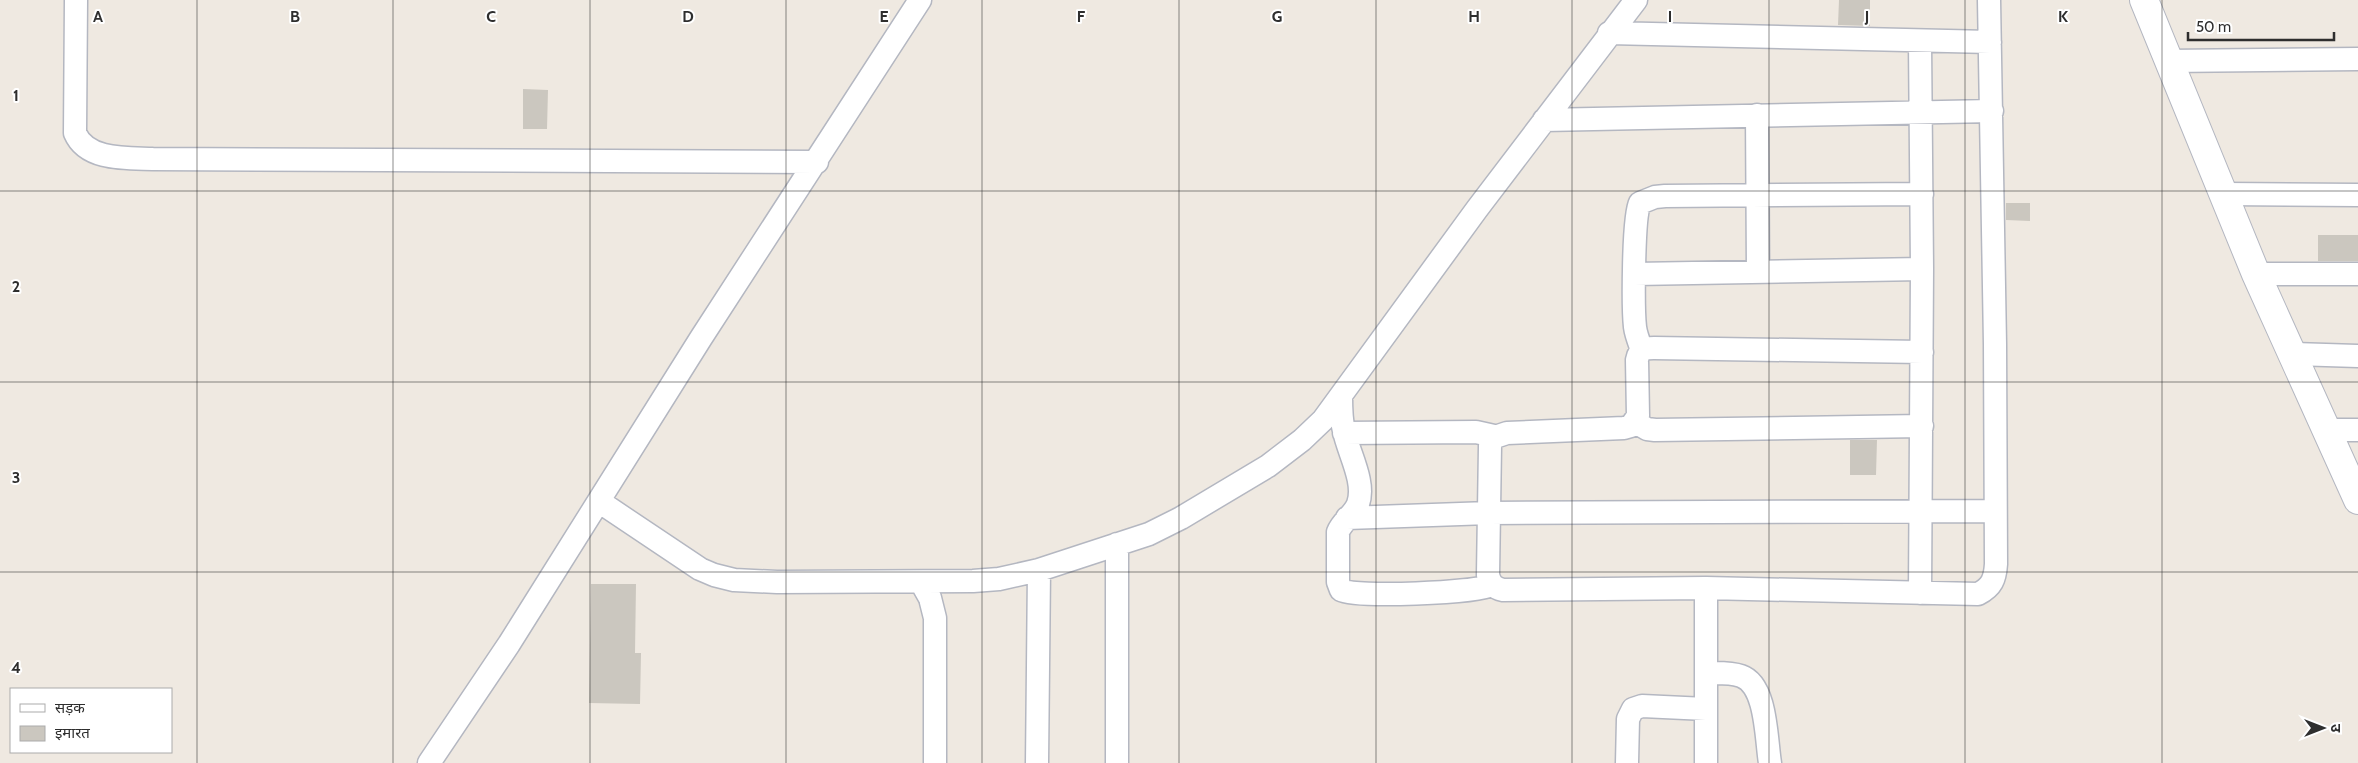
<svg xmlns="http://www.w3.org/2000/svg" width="2358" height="763" font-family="Cabin,'Noto Sans Devanagari',sans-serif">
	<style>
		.building { fill: #cbc7bf }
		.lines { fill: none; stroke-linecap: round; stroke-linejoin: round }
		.street-casing { stroke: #b4b7c1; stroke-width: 25 }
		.secondary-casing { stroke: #b4b7c1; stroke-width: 30 }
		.street { stroke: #fff; stroke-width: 22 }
		.secondary { stroke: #fff; stroke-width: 28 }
		.grid { fill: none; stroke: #2e2e2e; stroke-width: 1; stroke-opacity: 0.55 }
		.grid-label { font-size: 16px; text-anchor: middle; font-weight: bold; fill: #2e2e2e; stroke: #fff; stroke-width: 4; stroke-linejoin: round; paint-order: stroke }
	</style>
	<rect width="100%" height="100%" fill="#efe9e1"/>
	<path class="building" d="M 1839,0 L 1870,0 L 1870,26 L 1838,25 Z
		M 523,89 L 548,90 L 547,129 L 523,129 Z
		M 2006,203 L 2030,203 L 2030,221 L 2006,220 Z
		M 2318,235 L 2358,235 L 2358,261 L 2318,261 Z
		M 1850,440 L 1877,440 L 1876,475 L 1850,475 Z
		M 591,584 L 636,584 L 635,653 L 641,653 L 640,704 L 589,703 Z"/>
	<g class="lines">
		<defs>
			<path id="street" d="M 76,0 L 75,133 C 87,161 127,158 153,159 L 817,162
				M 1609,33 L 1990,42
				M 1920,42 L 1922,269 L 1920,593
				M 2168,61 L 2358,59
				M 1757,115 L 1758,272
				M 1544,120 L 1992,111
				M 2224,194 L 2358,195
				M 1635,274 L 1922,269
				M 2256,274 L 2358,274
				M 1642,350 C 1639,342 1636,335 1635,327 C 1633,309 1633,216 1640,203 L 1655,197 L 1665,196 L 1922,194
				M 1922,352 L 1654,348 C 1644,348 1639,349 1637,360 L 1638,416 L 1631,426 L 1624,428 L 1507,433 L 1492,438 L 1490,446 L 1488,575 C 1490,584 1494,588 1503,590 L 1706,588 L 1978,594 C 1992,587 1995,579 1996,564 L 1995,344 L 1989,0
				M 2294,354 L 2358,356
				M 1341,396 C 1341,408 1341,420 1344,431 C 1348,452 1366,482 1358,504 C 1354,515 1342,521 1338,532 L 1338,582 L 1341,590 C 1356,598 1476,593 1492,585
				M 1635,422 L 1647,429 L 1655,430 L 1922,426
				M 2327,430 L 2358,430
				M 1344,433 L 1476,432 L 1494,436
				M 600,502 L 700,569 L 714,575 L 734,580 L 777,582 L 973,581 L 999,579 L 1039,570 L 1149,534 L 1181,518 L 1268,466 L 1302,440 L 1323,420 L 1477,209 L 1636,0
				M 1347,518 L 1489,513 L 1995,511
				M 1117,544 L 1117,763
				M 921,582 L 930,598 L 935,618 L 935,763
				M 1706,673 C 1717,673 1730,672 1741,676 C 1767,685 1766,739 1770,763
				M 429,763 L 509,644 L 701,338 L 920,0
				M 1037,763 L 1039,570
				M 1627,763 L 1628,719 L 1633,709 L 1642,706 L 1706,709
				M 1706,763 L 1706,588"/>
			<path id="secondary" d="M 2144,0 L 2256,274 L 2358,500"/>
		</defs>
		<use href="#street" class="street-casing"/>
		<use href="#secondary" class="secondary-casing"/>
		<use href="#street" class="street"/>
		<use href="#secondary" class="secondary"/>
	</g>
	<path class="grid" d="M 197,0 L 197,763M 393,0 L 393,763M 590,0 L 590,763M 786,0 L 786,763M 982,0 L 982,763M 1179,0 L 1179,763M 1376,0 L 1376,763M 1572,0 L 1572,763M 1769,0 L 1769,763M 1965,0 L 1965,763M 2162,0 L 2162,763M 0,191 L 2358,191M 0,382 L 2358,382M 0,572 L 2358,572"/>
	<g class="grid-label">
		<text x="98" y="22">A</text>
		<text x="295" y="22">B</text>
		<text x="491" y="22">C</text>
		<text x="688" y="22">D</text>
		<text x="884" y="22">E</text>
		<text x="1081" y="22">F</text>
		<text x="1277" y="22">G</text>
		<text x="1474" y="22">H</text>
		<text x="1670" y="22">I</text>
		<text x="1867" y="22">J</text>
		<text x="2063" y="22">K</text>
		<text x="16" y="101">1</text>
		<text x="16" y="292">2</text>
		<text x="16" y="483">3</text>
		<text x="16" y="673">4</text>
	</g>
	<rect x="10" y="688" width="162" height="65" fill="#ffffff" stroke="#ababab"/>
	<rect x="20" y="704" width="25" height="8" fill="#ffffff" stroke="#ababab"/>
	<text x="55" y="713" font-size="15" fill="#2e2e2e">सड़क</text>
	<rect x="20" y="726" width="25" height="15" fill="#cbc7bf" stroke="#ababab"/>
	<text x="55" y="738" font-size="15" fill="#2e2e2e">इमारत</text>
	<g transform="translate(2323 728) rotate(90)" stroke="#ffffff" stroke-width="4" paint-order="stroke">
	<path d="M0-4L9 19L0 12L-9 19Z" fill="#2e2e2e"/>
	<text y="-8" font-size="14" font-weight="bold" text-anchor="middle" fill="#2e2e2e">उ</text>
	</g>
	<path d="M2188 32v8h146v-8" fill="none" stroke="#2e2e2e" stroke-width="2.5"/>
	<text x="2196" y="32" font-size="15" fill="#2e2e2e" stroke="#ffffff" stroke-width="4" paint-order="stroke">50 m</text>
</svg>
